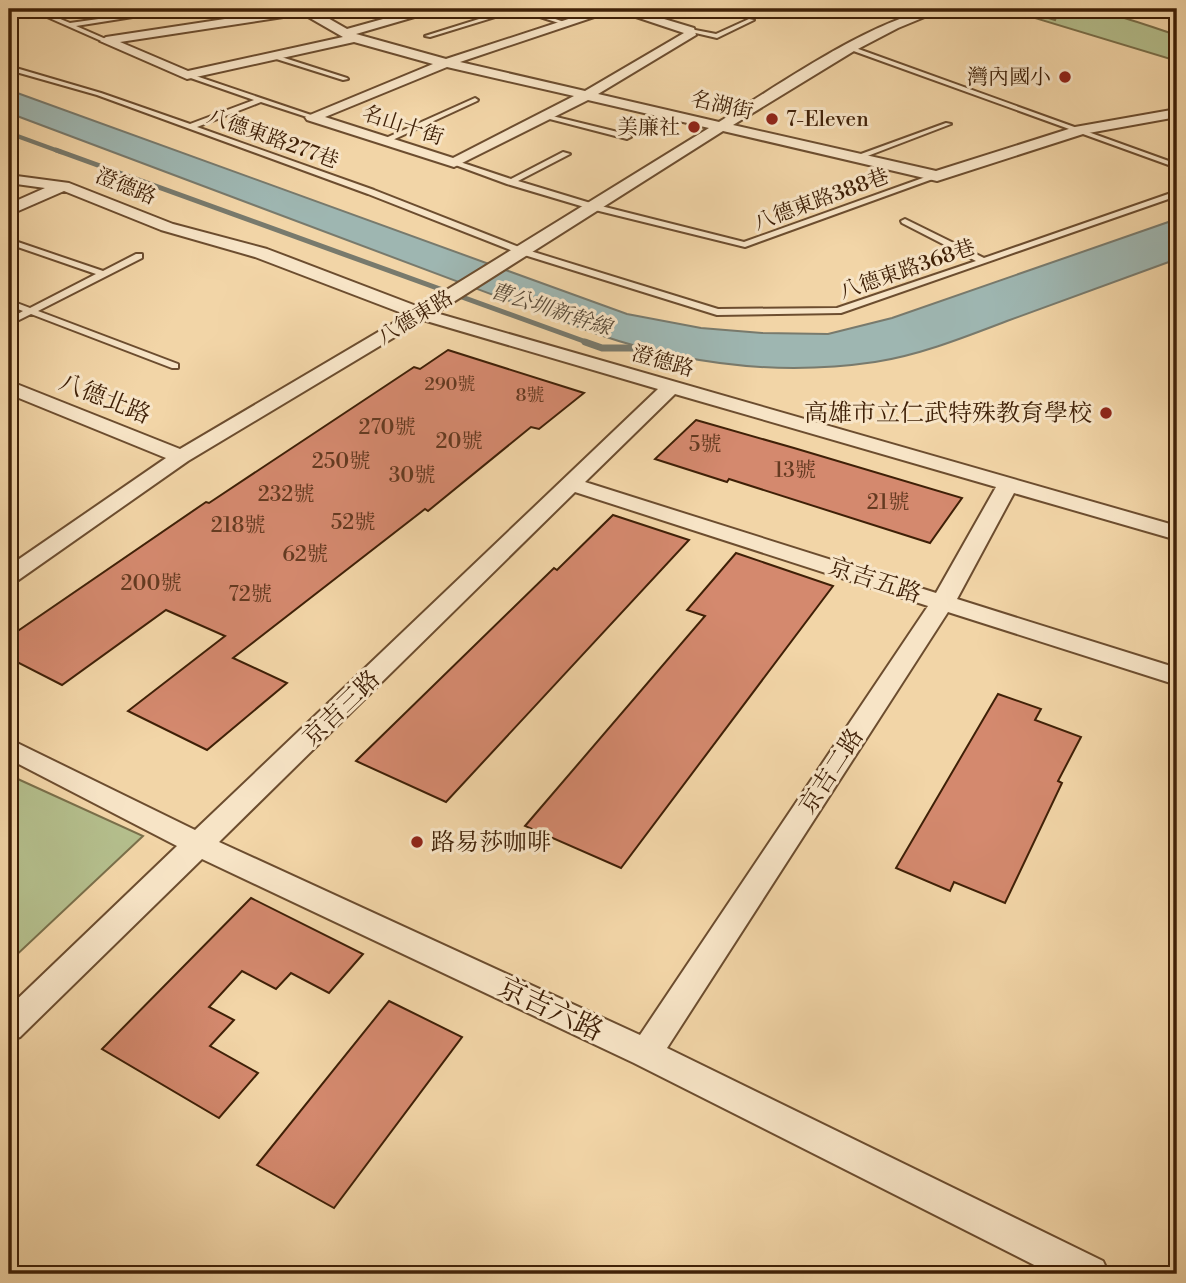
<svg xmlns="http://www.w3.org/2000/svg" width="1186" height="1283" font-family="'Libre Bodoni','Noto Serif TC',serif">
	<style>
		.green { fill: #b4be8c; stroke: #7a6f4a; stroke-width: 2 }
		.water { fill: #9eb6b1; stroke: #787a6d; stroke-width: 2 }
		.lines { fill: none; stroke-linecap: round; stroke-linejoin: round }
		.stream-far2 { stroke: #787a6d; stroke-width: 4.5 }
		.stream-far1 { stroke: #787a6d; stroke-width: 5 }
		.stream { stroke: #787a6d; stroke-width: 7 }
		.building { fill: #d4896e; stroke: #3f2007; stroke-width: 2 }
		.service-casing { stroke: #6c4d2f; stroke-width: 4 }
		.minor-casing { stroke: #6c4d2f; stroke-width: 4 }
		.service { fill: #f7e4c6; fill-rule: evenodd }
		.minor { fill: #f7e4c6; fill-rule: evenodd }
		.poi-dot { fill: #8f2418; stroke: #f7e4c6; stroke-width: 2.5 }
		.labels { text-anchor: middle; stroke-width: 6; stroke-linejoin: round; paint-order: stroke }
		.far-number-label { font-size: 18px; fill: #643a21 }
		.far-poi-label { font-size: 21px; fill: #3f2007; stroke: #f7e4c6; text-anchor: end }
		.far-street-label { font-size: 21px; fill: #3f2007; stroke: #f7e4c6 }
		.far-water-label { font-size: 21px; font-style: italic; fill: #5c4d3a; stroke: #f7e4c6 }
		.number-label { font-size: 21px; fill: #643a21 }
		.street-label { font-size: 24px; fill: #3f2007; stroke: #f7e4c6 }
		.poi-label { font-size: 24px; fill: #3f2007; stroke: #f7e4c6; text-anchor: end }
		.near-street-label { font-size: 28px; fill: #3f2007; stroke: #f7e4c6 }
	</style>
	<rect width="100%" height="100%" fill="#f2d5a7"/>
	<filter id="stains"><feTurbulence type="fractalNoise" baseFrequency=".00286" numOctaves="4"/><feColorMatrix values="0 0 0 0 .2 0 0 0 0 .09 0 0 0 0 .02 0 0 0 .5 -.17"/></filter>
	<radialGradient id="worn" r=".72"><stop offset=".6" stop-color="#630" stop-opacity="0"/><stop offset="1" stop-color="#630" stop-opacity=".3"/></radialGradient>
	<path class="green" d="M 1005,9 L 1019,9 L 1055,20 L 1057,15 C 1094,1 1142,25 1177,35 L 1177,56 L 1175,56 L 1177,61 Z
		M 9,775 L 143,836 L 9,962 Z"/>
	<path class="water" d="M 9,90 L 627,314 L 701,328 L 762,333 L 828,334 L 892,318 L 1177,219 L 1177,259 C 1121,279 1064,300 1007,321 C 965,337 920,355 875,362 C 780,376 688,365 597,334 L 9,113 Z"/>
	<g class="lines">
		<path class="stream-far2" d="M 9,133 L 61,152"/>
		<path class="stream-far1" d="M 56,150 L 589,343"/>
		<path class="stream" d="M 585,342 L 602,348 L 647,348"/>
	</g>
	<path class="building" d="M 448,350 L 584,393 L 539,429 L 531,427 L 428,511 L 425,509 L 233,658 L 287,683 L 207,750 L 128,711 L 225,636 L 166,610 L 62,685 L 9,658 L 9,637 L 206,502 L 209,503 L 414,367 L 420,369 Z
		M 696,420 L 794,448 L 962,498 L 930,543 L 729,479 L 727,482 L 655,459 Z
		M 613,515 L 689,540 L 446,802 L 356,761 L 554,568 L 557,570 Z
		M 736,553 L 833,586 L 621,868 L 525,826 L 705,616 L 687,610 Z
		M 998,694 L 1041,709 L 1035,720 L 1081,737 L 1058,781 L 1062,783 L 1005,903 L 954,882 L 950,891 L 896,868 Z
		M 251,898 L 363,954 L 329,993 L 291,973 L 276,989 L 242,971 L 209,1007 L 234,1020 L 210,1046 L 258,1073 L 219,1118 L 102,1049 Z
		M 389,1001 L 462,1037 L 334,1208 L 257,1165 Z"/>
	<g class="lines">
		<defs>
			<path id="service" d="M 29,9 L 36,9 L 70,23 L 170,9 L 183,9 L 76,26 L 108,40 L 106,43 Z
				M 511,9 L 526,9 L 567,23 L 562,24 L 518,10 L 430,37 L 425,36 Z
				M 660,9 L 668,9 L 647,17 L 642,16 Z
				M 1145,9 L 1177,9 L 1177,11 L 1147,12 Z
				M 749,19 L 754,20 L 717,38 L 687,31 L 690,29 L 716,34 Z
				M 850,46 L 1177,164 L 1177,168 L 848,49 Z
				M 272,54 L 347,78 L 348,79 L 343,80 L 270,57 Z
				M 9,66 L 101,93 L 190,124 L 254,100 L 185,76 L 184,75 L 187,73 L 314,116 L 314,118 L 310,118 L 261,102 L 197,127 L 374,190 L 524,249 L 718,309 L 837,308 L 976,261 L 902,223 L 901,221 L 905,219 L 984,258 L 1174,192 L 1177,192 L 1177,196 L 841,313 L 717,315 L 518,253 L 368,194 L 97,95 L 9,70 Z
				M 475,98 L 478,100 L 477,101 L 386,143 L 379,141 Z
				M 544,114 L 630,135 L 631,137 L 627,139 L 542,117 L 541,116 Z
				M 946,123 L 951,124 L 857,160 L 850,158 Z
				M 563,152 L 570,154 L 518,181 L 597,205 L 744,242 L 934,174 L 941,176 L 745,247 L 591,209 L 507,184 L 450,163 L 457,161 L 511,179 Z
				M 9,239 L 103,271 L 136,254 L 142,254 L 142,258 L 38,311 L 178,364 L 178,368 L 172,368 L 31,314 L 9,325 L 9,319 L 23,311 L 9,306 L 9,300 L 30,308 L 96,274 L 9,244 Z"/>
			<path id="minor" d="M 290,9 L 312,9 L 347,29 L 419,9 L 437,9 L 435,11 L 356,34 L 446,59 L 599,9 L 631,9 L 694,28 L 696,35 L 598,94 L 719,122 C 771,90 886,9 944,9 L 898,28 L 854,51 L 733,125 L 936,171 L 1075,127 L 1177,109 L 1177,117 L 1083,134 L 937,181 L 723,131 L 436,313 L 1177,526 L 1177,540 L 1014,493 L 957,599 L 1177,668 L 1177,685 L 948,612 L 667,1048 L 1103,1261 L 1109,1274 L 1052,1274 L 634,1063 L 202,859 L 20,1037 L 9,1041 L 9,1007 L 177,846 L 9,759 L 9,739 L 195,830 L 658,389 L 423,320 L 188,461 L 17,581 L 9,583 L 9,566 L 166,458 L 9,394 L 9,381 L 180,449 L 407,315 L 255,257 L 161,230 L 64,191 L 9,215 L 9,204 L 45,188 L 9,183 L 9,175 L 69,183 L 173,224 L 267,249 L 419,307 L 709,128 L 588,100 L 454,167 L 307,120 L 305,117 L 433,64 L 354,42 L 187,79 L 100,41 L 106,37 ZM 615,10 L 684,33 L 585,91 L 460,62 ZM 303,14 L 343,37 L 188,71 L 120,42 ZM 447,67 L 574,96 L 453,158 L 325,117 ZM 675,394 L 996,487 L 936,593 L 585,482 ZM 575,492 L 928,606 L 640,1035 L 219,842 Z"/>
		</defs>
		<use href="#service" class="service-casing"/>
		<use href="#minor" class="minor-casing"/>
		<use href="#service" class="service"/>
		<use href="#minor" class="minor"/>
	</g>
	<g class="poi-dot">
		<circle cx="1065" cy="77" r="7"/>
		<circle cx="772" cy="119" r="7"/>
		<circle cx="694" cy="127" r="7"/>
		<circle cx="1106" cy="413" r="7"/>
		<circle cx="417" cy="842" r="7"/>
	</g>
	<g class="labels">
		<g class="far-number-label">
			<text x="450" y="390">290號</text>
			<text x="530" y="401">8號</text>
		</g>
		<g class="far-poi-label">
			<text x="1051" y="84">灣內國小</text>
			<text x="786" y="126" text-anchor="start">7-Eleven</text>
			<text x="680" y="134">美廉社</text>
		</g>
		<g class="far-street-label">
			<text transform="translate(722 105) rotate(13)" y="7">名湖街</text>
			<text transform="translate(403 125) rotate(18)" y="7">名山十街</text>
			<text transform="translate(273 138) rotate(20)" y="7">八德東路277巷</text>
			<text transform="translate(126 186) rotate(22)" y="7">澄德路</text>
			<text transform="translate(821 199) rotate(-20)" y="7">八德東路388巷</text>
			<text transform="translate(907 269) rotate(-19)" y="7">八德東路368巷</text>
			<text transform="translate(415 317) rotate(-31)" y="7">八德東路</text>
			<text transform="translate(663 361) rotate(16)" y="7">澄德路</text>
		</g>
		<g class="far-water-label">
			<text transform="translate(551 309) rotate(18)" y="7">曹公圳新幹線</text>
		</g>
		<g class="number-label">
			<text x="387" y="434">270號</text>
			<text x="459" y="448">20號</text>
			<text x="705" y="451">5號</text>
			<text x="341" y="468">250號</text>
			<text x="795" y="477">13號</text>
			<text x="412" y="482">30號</text>
			<text x="286" y="501">232號</text>
			<text x="888" y="509">21號</text>
			<text x="353" y="529">52號</text>
			<text x="238" y="532">218號</text>
			<text x="305" y="561">62號</text>
			<text x="151" y="590">200號</text>
			<text x="250" y="601">72號</text>
		</g>
		<g class="street-label">
			<text transform="translate(105 398) rotate(22)" y="8">八德北路</text>
			<text transform="translate(875 580) rotate(18)" y="8">京吉五路</text>
			<text transform="translate(341 708) rotate(-44)" y="8">京吉三路</text>
			<text transform="translate(831 771) rotate(-57)" y="8">京吉二路</text>
		</g>
		<g class="poi-label">
			<text x="1092" y="421">高雄市立仁武特殊教育學校</text>
			<text x="431" y="850" text-anchor="start">路易莎咖啡</text>
		</g>
		<g class="near-street-label">
			<text transform="translate(551 1008) rotate(25)" y="10">京吉六路</text>
		</g>
	</g>
	<rect width="1186" height="1283" fill="none" stroke="#f2d5a7" stroke-width="35"/>
	<rect x="10" y="10" width="1165" height="1262" fill="none" stroke="#3f2007" stroke-width="3.5"/>
	<rect x="18" y="18" width="1151" height="1248" fill="none" stroke="#3f2007" stroke-width="2"/>
	<rect width="100%" height="100%" filter="url(#stains)"/>
	<rect width="100%" height="100%" fill="url(#worn)"/>
</svg>
